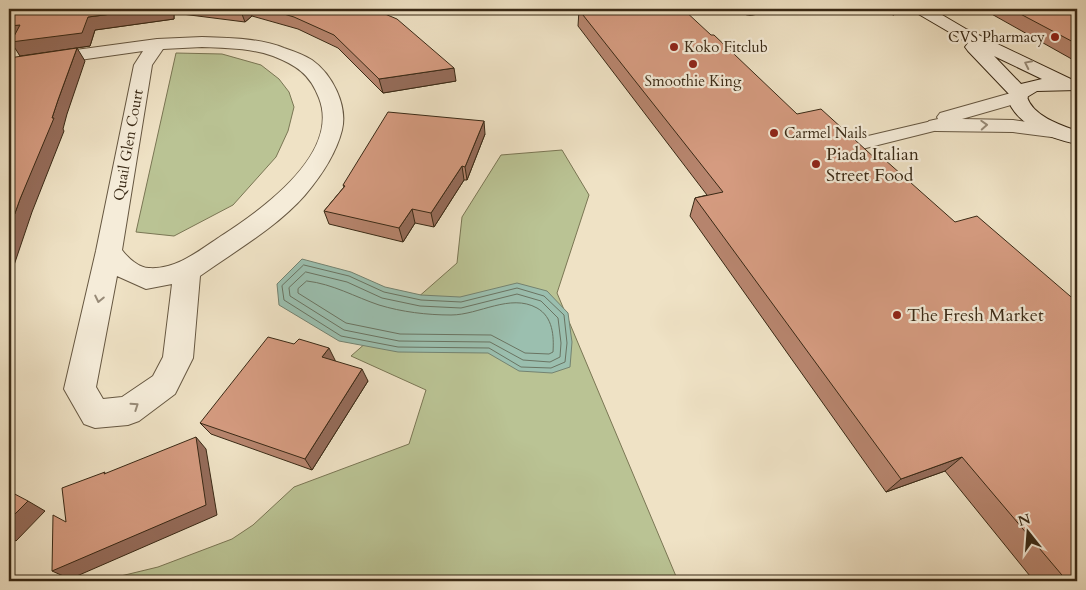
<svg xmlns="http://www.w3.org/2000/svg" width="1086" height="590" font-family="Cardo,serif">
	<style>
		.green { fill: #bac394; stroke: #7a7654 }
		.water { fill: #9bbfaf; stroke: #748371 }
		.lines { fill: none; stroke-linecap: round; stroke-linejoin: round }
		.shore { stroke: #6a7462; stroke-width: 1 }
		.service-casing { stroke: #665741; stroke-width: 2 }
		.minor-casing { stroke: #665741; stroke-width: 2 }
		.secondary-casing { stroke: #392915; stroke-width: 2 }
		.path { stroke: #392915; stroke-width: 2; stroke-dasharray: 2.5 2; stroke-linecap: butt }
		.service { fill: #f5ecd9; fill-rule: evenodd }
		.minor { fill: #f5ecd9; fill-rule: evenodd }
		.secondary { fill: #f5ecd9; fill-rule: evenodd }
		.wall { fill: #b7856e; stroke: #392915 }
		.shaded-wall { fill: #956c5a; stroke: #392915 }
		.building { fill: #d59b80; stroke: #392915 }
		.oneway { stroke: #978a77 }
		.poi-dot { fill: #8f2418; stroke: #f5ecd9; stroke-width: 2 }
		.labels { text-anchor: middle; stroke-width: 4.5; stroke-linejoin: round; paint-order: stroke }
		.far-poi-label { font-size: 15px; fill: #392915; stroke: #f5ecd9; text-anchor: start }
		.far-street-label { font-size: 15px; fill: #392915; stroke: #f5ecd9 }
		.poi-label { font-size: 18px; fill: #392915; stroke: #f5ecd9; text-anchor: start }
	</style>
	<rect width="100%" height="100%" fill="#efe2c5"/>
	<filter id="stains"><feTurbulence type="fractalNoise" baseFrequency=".004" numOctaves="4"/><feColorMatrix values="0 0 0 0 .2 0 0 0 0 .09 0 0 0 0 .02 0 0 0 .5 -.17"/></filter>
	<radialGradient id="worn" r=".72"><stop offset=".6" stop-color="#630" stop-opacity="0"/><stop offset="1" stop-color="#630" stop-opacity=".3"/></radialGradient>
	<path class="green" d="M 176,53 L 222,54 L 261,65 L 279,79 L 289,92 L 294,107 L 288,131 L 276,157 L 233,205 L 174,236 L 136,232 Z
		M 562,150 L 589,195 L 557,293 L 678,581 L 100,581 L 158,567 L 232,539 L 253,525 L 294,487 L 409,444 L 426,390 L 351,356 L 457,263 L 462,217 L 501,155 Z"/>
	<path class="water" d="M 302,259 L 351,272 L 385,287 L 421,295 L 460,297 L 517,283 L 547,291 L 568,313 L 572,342 L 570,367 L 552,373 L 519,371 L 488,353 L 398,352 L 339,341 L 279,305 L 277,284 Z"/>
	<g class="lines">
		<path class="shore" d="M 304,265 L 349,276 L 384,292 L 421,300 L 461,302 L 517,288 L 544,296 L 564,315 L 567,343 L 565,362 L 551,368 L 521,367 L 489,348 L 398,347 L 341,336 L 284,300 L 282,286 Z
			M 306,272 L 347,282 L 382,298 L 420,306 L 461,308 L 517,294 L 541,301 L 558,318 L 561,343 L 560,357 L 550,362 L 523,360 L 490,342 L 399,341 L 344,330 L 290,296 L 289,288 Z
			M 307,281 C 333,284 355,297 379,305 C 402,312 427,315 451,315 C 479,315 510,293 537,308 C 553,317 554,336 553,352 L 549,354 L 525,353 L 491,335 L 400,334 L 346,323 L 298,293 L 298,289 Z"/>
		<defs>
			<path id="service" d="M 740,9 L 756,9 L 757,11 L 755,14 C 749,16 744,15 740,9 Z
				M 936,120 L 942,121 L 945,125 L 942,129 L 858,150 L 851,148 L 849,144 L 851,140 Z"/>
			<path id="minor" d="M 202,37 C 229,38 259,38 284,48 C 293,51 304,55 312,60 C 332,74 348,105 342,130 C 336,154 321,176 305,195 C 276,228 235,251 200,276 L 193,358 L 175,394 L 139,421 L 128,425 L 95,428 L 84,424 L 64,389 L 96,251 L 134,65 L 143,51 L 9,70 L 9,59 L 157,39 ZM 202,47 C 225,48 251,48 273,56 C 296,65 310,74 319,98 C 341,154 260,211 221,236 C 200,250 176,270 149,268 C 139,268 128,258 122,250 L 152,65 L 163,49 ZM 117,276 L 146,289 L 172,284 L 163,357 L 153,376 L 122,397 L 103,399 L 96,387 Z
				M 1018,91 L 1025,93 L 1028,97 L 1025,101 L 962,119 L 1013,120 L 1059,126 L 1066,128 L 1070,132 L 1066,136 L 1059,138 L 1013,132 L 936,131 L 929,129 L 926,125 L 929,121 L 938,119 L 937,117 L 940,113 Z"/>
			<path id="secondary" d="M 913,9 L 932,9 L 966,29 L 1077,82 L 1077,90 L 1037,91 L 1027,97 C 1033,116 1060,125 1077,131 L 1077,144 C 1052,139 1015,125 1007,97 L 1009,94 L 968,51 L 965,47 L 968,43 L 915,12 ZM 994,56 L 1042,79 L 1021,84 Z"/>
		</defs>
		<use href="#service" class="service-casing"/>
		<use href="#minor" class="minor-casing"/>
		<use href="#secondary" class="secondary-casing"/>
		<path class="path" d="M 885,9 L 894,15"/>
		<use href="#service" class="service"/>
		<use href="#minor" class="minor"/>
		<use href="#secondary" class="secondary"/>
	</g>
	<path class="wall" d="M 9,9 L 373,9 L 456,81 L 383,93 L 338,48 L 298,29 L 252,16 L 245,22 L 174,13 L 174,19 L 95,30 L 90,46 L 20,56 L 12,40 L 9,41 Z
		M 990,9 L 1077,9 L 1077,62 L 988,12 Z
		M 579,10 L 1077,581 L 1034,581 L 945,471 L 886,492 L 690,216 L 695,198 L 707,195 L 578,26 Z
		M 485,134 L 467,180 L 464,180 L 434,227 L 415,223 L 403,242 L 329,224 L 324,211 L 344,187 L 343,185 Z
		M 335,360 L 335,361 L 368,381 L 312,470 L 211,434 L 200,423 Z"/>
	<path class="shaded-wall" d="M 151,9 L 172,9 L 174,13 L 174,19 L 95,30 L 90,46 L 20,56 L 11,42 L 88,17 Z
		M 240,9 L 250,9 L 252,16 L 245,22 Z
		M 20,25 L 29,38 L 9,41 L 9,26 Z
		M 77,48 L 85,61 L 67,114 L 63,129 L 64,131 L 32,212 L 9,280 L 9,230 L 20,199 L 52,118 L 58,100 Z
		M 454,68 L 456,81 L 383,93 L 379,79 Z
		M 484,121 L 485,134 L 467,180 L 465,167 Z
		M 462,166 L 464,180 L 434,227 L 431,213 Z
		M 412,209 L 415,223 L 403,242 L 399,228 Z
		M 329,348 L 335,360 L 329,370 L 322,357 Z
		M 362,369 L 368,381 L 312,470 L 305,459 Z
		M 196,437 L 206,449 L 217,515 L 70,579 L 52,571 Z
		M 962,457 L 945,471 L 886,492 L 901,479 Z
		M 28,501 L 45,511 L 16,541 L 9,537 L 9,520 Z"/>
	<path class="building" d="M 9,9 L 151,9 L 88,17 L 82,33 L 11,42 L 20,25 L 9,26 Z
		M 267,9 L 373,9 L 397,19 L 454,68 L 379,79 L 334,35 L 294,17 Z
		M 584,9 L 683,9 L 711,35 L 714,35 L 797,114 L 821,109 L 877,160 L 884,159 L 955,222 L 977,216 L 1077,302 L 1077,581 L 1067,581 L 962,457 L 901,479 L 695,198 L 723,192 L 579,10 Z
		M 1011,9 L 1077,9 L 1077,44 Z
		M 77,48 L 58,100 L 52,118 L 54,118 L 20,199 L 9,230 L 9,58 Z
		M 388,112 L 484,121 L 465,167 L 462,166 L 431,213 L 412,209 L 399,228 L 324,211 L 345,186 L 343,185 Z
		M 268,337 L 294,344 L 299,339 L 329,348 L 322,357 L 362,369 L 305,459 L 200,423 Z
		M 196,437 L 206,505 L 52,571 L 53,515 L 66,522 L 62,488 L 105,472 L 104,474 Z
		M 9,491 L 28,501 L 9,520 Z"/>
	<defs><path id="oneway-chevron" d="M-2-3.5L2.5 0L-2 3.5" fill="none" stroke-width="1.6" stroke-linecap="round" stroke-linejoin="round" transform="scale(1.25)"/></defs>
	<g class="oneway">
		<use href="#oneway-chevron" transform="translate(1028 64) rotate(-154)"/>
		<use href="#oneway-chevron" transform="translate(984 125) rotate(-3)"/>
		<use href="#oneway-chevron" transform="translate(99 299) rotate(102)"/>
		<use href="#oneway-chevron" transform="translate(135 406) rotate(-34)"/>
	</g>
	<g class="poi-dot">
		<circle cx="1055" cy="37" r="5"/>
		<circle cx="674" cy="47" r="5"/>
		<circle cx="693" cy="64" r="5"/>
		<circle cx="774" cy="133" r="5"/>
		<circle cx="816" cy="164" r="5"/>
		<circle cx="897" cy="315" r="5"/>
	</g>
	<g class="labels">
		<g class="far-poi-label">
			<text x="1045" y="42" text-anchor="end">CVS Pharmacy</text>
			<text x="684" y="52">Koko Fitclub</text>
			<text x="693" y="86" text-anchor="middle">Smoothie King</text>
			<text x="784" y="138">Carmel Nails</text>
		</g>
		<g class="far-street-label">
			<text transform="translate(128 145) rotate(-80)" y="5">Quail Glen Court</text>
		</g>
		<g class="poi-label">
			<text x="826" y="160">Piada Italian<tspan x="826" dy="21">Street Food</tspan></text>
			<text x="907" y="321">The Fresh Market</text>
		</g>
	</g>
	<rect width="1086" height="590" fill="none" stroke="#efe2c5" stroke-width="30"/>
	<rect x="10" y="10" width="1066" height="570" fill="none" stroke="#392915" stroke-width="2.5"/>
	<rect x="15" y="15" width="1056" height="560" fill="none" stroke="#392915"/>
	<g transform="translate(1028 532) rotate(343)" stroke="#f5ecd9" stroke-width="4" paint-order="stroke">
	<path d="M0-4L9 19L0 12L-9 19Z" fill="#392915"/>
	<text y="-8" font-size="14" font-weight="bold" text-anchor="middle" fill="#392915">N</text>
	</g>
	<rect width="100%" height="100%" filter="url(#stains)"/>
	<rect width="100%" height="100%" fill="url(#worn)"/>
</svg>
